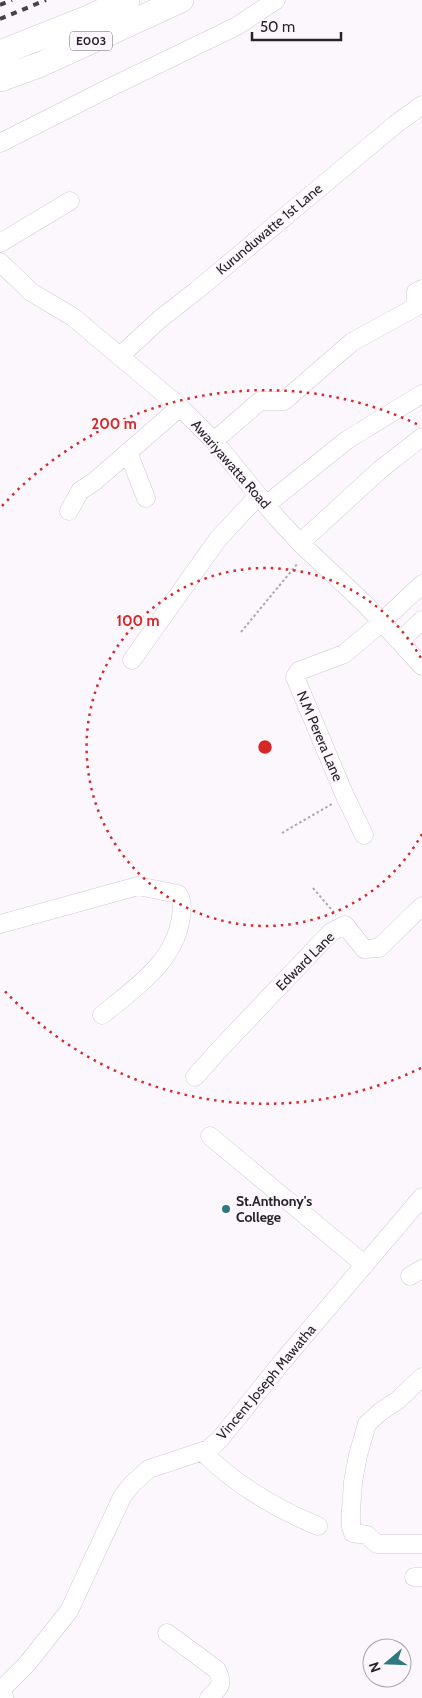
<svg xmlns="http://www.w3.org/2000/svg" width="422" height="1698" font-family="Cabin,sans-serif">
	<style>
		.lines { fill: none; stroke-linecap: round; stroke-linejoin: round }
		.minor-casing { stroke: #d2c8d6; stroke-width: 19 }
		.major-casing { stroke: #d2c8d6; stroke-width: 22 }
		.highway-casing { stroke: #d2c8d6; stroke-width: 26 }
		.path { stroke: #aba7ad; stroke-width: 2; stroke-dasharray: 2.5 2.5; stroke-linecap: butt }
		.minor { stroke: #fff; stroke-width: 18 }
		.major { stroke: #fff; stroke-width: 21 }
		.highway { stroke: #fff; stroke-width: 25 }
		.rail { stroke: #464348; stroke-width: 4; stroke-dasharray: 6 6; stroke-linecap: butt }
		.ring { fill: none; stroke: #d62828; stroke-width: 2.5; stroke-dasharray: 2.5 5 }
		.poi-dot { fill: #2f787f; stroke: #fcf7fd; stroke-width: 2 }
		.labels { text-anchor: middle; stroke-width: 4; stroke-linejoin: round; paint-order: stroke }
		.shield { fill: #fcf7fd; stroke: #676369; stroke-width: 1 }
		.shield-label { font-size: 12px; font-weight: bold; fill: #272429 }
		.street-label { font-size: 14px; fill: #272429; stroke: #fcf7fd }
		.poi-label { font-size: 14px; font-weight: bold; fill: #272429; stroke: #fcf7fd; text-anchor: start }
		.centre { fill: #d62828; stroke: #fcf7fd; stroke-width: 2.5 }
		.ring-label { font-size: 15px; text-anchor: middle; font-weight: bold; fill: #d62828; stroke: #fcf7fd; stroke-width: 4; stroke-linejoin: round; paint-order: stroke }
	</style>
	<rect width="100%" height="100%" fill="#fcf7fd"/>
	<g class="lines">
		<defs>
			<path id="minor" d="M 0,143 L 109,88 L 237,26 L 276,0
				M 0,243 L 70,201
				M 0,262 L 31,292 L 73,317 L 180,407 L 214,441 L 276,517 L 300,543 L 365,604 L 422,666
				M 120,356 L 160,319 L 196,291 L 396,124 L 422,105
				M 214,441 L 260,401 L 284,401 L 352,342 L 416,307 L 416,292 L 422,289
				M 128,452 L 146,498
				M 266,505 L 347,440 L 422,394
				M 69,511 L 80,491 L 95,481 L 180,407
				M 300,543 L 381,469 L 422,437
				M 400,641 L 422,620
				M 132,660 L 218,539 L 258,496
				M 364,835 L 345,796 L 295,677 L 299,671 L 344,654 L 382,622 L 422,584
				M 0,924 L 138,886 L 178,894 C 183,901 182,908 181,917 C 175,962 135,988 102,1015
				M 195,1077 L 218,1051 L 331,932 L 345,925 L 364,949 L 379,948 L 422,906
				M 210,1136 L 365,1265
				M 410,1276 L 422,1269
				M 422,1377 L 398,1400 L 380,1412 L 367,1424 L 358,1455 L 353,1482 L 351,1511 L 351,1527 L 353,1533 L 367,1535 L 377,1544 L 422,1544
				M 202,1451 C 234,1484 277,1509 318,1526
				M 414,1577 L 422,1577
				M 167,1633 L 217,1670 C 224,1685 220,1687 209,1698
				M 0,1691 L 27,1664 L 69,1611 L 122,1497 L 132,1484 L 149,1469 L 209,1449 L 220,1439 L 282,1362 L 422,1197"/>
			<path id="major" d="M 0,1695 L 3,1698"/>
			<path id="highway" d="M 0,53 L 88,18 L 127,0
				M 0,79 L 39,65 L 181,0"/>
		</defs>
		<use href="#minor" class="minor-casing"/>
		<use href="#major" class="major-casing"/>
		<use href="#highway" class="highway-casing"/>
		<path class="path" d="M 241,632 L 298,563
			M 282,833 L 332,804
			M 313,888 L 336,915"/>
		<use href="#minor" class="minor"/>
		<use href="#major" class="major"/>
		<use href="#highway" class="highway"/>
		<path class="rail" d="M 0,5 L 12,0
			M 0,19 L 46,0"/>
	</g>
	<g class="ring">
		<path d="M422 834A179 179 0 1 1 422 660"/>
		<path d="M421 1068A357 357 0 0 1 2 988M2 506A357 357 0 0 1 421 426"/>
	</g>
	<circle class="poi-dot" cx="226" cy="1209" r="5"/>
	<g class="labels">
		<rect class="shield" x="70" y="31.5" width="42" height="19" rx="4"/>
		<g class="shield-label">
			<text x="91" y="45">E003</text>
		</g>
		<g class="street-label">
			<text transform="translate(269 229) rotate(-40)" y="5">Kurunduwatte 1st Lane</text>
			<text transform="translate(231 464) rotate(49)" y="5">Awariyawatta Road</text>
			<text transform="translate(320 736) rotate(67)" y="5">N.M Perera Lane</text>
			<text transform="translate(305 961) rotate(-45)" y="5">Edward Lane</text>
			<text transform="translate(266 1382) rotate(-50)" y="5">Vincent Joseph Mawatha</text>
		</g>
		<g class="poi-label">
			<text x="236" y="1206">St.Anthony's<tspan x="236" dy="16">College</tspan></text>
		</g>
	</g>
	<circle cx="265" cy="747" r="8" class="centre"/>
	<g class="ring-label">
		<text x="114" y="429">200 m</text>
		<text x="138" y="626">100 m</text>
	</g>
	<g transform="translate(387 1663) rotate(251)"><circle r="24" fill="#fcf7fd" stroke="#a7a3a8"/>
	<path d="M0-4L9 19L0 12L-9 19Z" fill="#2f787f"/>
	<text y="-8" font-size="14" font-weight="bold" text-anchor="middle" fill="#272429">N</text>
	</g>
	<path d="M252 32v8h89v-8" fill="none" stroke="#272429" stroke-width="2.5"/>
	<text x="260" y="32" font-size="15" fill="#272429" stroke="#fcf7fd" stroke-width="4" paint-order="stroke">50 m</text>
</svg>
